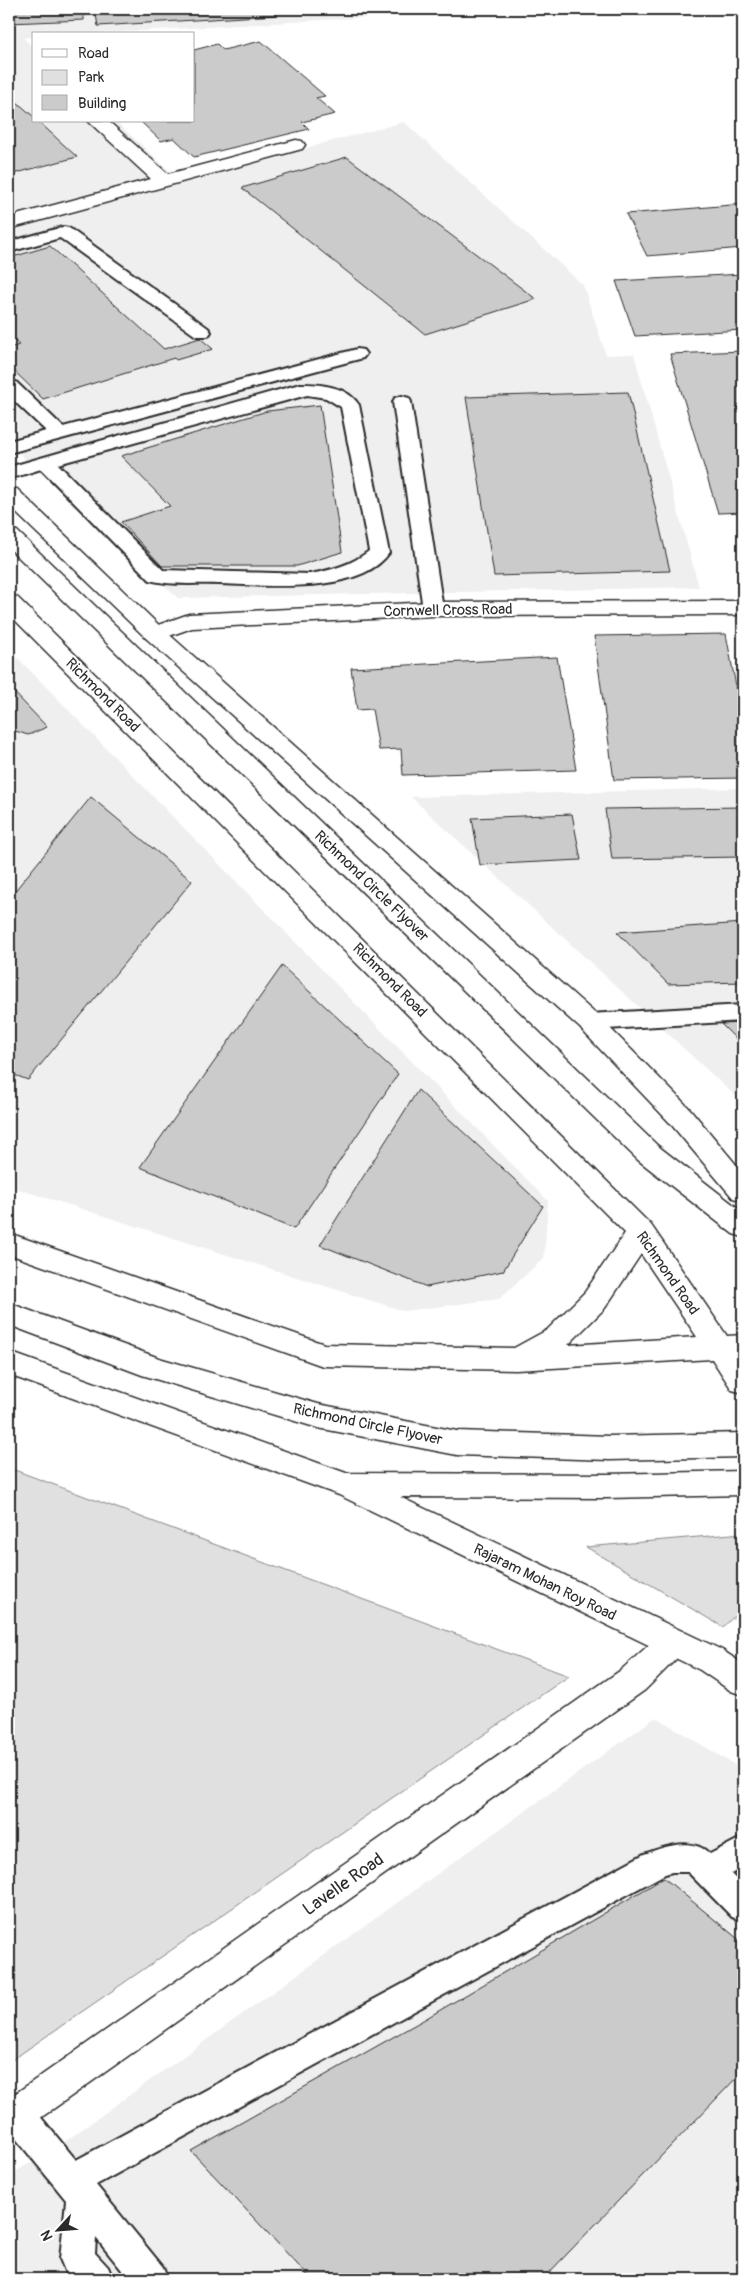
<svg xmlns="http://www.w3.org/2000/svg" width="752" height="2288" font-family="Pangolin,sans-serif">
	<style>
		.built { fill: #efefef }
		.green { fill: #e0e0e0; stroke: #868686 }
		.building { fill: #cbcbcb; stroke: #2b2b2b }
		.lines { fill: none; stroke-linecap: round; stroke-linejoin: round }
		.lane-casing { stroke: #2b2b2b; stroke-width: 4 }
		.street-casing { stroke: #2b2b2b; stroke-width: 3 }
		.secondary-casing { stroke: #2b2b2b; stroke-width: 3 }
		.primary-casing { stroke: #2b2b2b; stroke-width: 3 }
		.lane { fill: #fff; fill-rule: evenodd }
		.street { fill: #fff; fill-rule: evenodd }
		.secondary { fill: #fff; fill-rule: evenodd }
		.primary { fill: #fff; fill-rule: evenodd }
		.labels { text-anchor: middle; stroke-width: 4; stroke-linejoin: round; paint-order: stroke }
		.street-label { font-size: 15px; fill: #2b2b2b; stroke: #fff }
		.near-street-label { font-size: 18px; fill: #2b2b2b; stroke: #fff }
	</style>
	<rect width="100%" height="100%" fill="#fff"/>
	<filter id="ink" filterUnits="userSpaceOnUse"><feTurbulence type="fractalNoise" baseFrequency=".02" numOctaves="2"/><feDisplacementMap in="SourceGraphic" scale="10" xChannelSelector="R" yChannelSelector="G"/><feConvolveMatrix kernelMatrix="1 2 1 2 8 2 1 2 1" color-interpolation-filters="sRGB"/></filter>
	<g filter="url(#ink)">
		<path class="built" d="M 9,9 L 387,9 L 392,16 L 89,34 L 34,34 L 34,37 L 23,38 L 34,48 L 34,121 L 115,121 L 171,172 L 9,215 Z
			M 404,122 L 583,285 L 606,355 L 634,354 L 699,587 L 178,598 L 9,444 L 9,227 Z
			M 9,649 L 548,1201 L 544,1258 L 499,1299 L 404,1311 L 9,1186 Z
			M 743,788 L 743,1103 L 411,797 Z
			M 656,1717 L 743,1770 L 743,2279 L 9,2279 L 9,2175 L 49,2153 Z"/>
		<path class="green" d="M 9,1468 L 569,1676 L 9,2062 Z
			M 743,1533 L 743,1608 L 723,1627 L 586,1547 Z"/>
		<path class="building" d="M 9,9 L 84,9 L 84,20 L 9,23 Z
			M 95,9 L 274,9 L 276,15 L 98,26 Z
			M 261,41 L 325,96 L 316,98 L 335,114 L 302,122 L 309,129 L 194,157 L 174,138 L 161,141 L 140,121 L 194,121 L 194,50 L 217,44 L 223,50 Z
			M 9,95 L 34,117 L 34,121 L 38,121 L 77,157 L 9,175 Z
			M 347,157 L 536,299 L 425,334 L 242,188 Z
			M 743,204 L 743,248 L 647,256 L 626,214 Z
			M 50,246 L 164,349 L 200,338 L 213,349 L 176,360 L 174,358 L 43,399 L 9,366 L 9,348 L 19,345 L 9,336 L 9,258 Z
			M 743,274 L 743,330 L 635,336 L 616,281 Z
			M 743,351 L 743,512 L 718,513 L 670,354 Z
			M 628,392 L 670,571 L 494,576 L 466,397 Z
			M 320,405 L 342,552 L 297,566 L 162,566 L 121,522 L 170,506 L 121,456 L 267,411 Z
			M 726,634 L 743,723 L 743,778 L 614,780 L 594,636 Z
			M 557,657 L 576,770 L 403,775 L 401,749 L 379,750 L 372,709 L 357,710 L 351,668 Z
			M 9,687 L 47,727 L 28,735 L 9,729 Z
			M 91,797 L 192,881 L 28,1080 L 9,1073 L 9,898 Z
			M 743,807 L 743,857 L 612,859 L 605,809 Z
			M 572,814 L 581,860 L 480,865 L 472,818 Z
			M 743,923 L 743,982 L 668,984 L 617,932 Z
			M 282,966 L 398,1074 L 294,1229 L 140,1167 Z
			M 743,1023 L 743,1046 L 721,1024 Z
			M 418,1090 L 543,1206 L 503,1271 L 427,1287 L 320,1245 Z
			M 664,1878 L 743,1943 L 743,2071 L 543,2279 L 311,2279 L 191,2151 L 425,2019 Z"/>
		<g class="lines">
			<defs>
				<path id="lane" d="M 63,227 L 69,228 L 208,328 L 211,332 L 208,336 L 196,336 L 60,238 L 9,252 L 9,242 Z
					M 357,349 L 363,350 L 366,354 L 363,358 L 9,453 L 9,441 L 46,431 L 9,396 L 9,381 L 16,382 L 63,427 Z
					M 300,384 C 321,384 347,386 359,405 L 389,553 C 359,596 263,585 218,584 C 196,583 171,586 150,580 L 41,469 L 9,479 L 9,467 ZM 307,395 L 326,398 L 341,407 L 369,551 C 351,565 332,570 310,574 L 163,570 L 58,464 Z
					M 402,396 L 409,398 L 411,402 L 443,609 L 440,613 L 433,615 L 426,613 L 423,609 L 393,402 L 395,398 Z
					M 743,1005 L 743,1021 L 589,1030 L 581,1028 L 577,1022 L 581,1016 L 589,1014 Z
					M 743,1837 L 743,1867 L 731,1874 L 743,1886 L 743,1921 L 732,1917 L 688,1872 L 672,1872 L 665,1874 L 96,2185 L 163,2267 L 168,2279 L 129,2279 L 96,2238 L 95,2253 L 108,2267 L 113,2279 L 73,2279 L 65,2271 L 60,2259 L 66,2200 L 9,2130 L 9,2102 L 17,2098 L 29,2103 L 76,2160 L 644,1854 C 664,1847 692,1836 710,1854 Z"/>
				<path id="street" d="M 88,121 L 108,121 L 168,174 L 296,140 L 302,141 L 305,145 L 302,149 L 9,229 L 9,217 L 151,179 Z
					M 743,601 L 743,615 L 433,616 L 192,628 L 155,641 L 147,639 L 144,634 L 147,629 L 189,614 L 433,602 Z"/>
				<path id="secondary" d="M 672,1630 L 683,1634 L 688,1643 L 683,1652 L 645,1690 L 22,2131 L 9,2136 L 9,2098 L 621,1670 L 661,1634 Z"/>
				<path id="primary" d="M 9,488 L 17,489 L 163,629 L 598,1016 L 690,1109 L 743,1173 L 743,1201 L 733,1198 L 670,1123 L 580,1028 L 147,639 L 9,506 Z
					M 9,529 L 17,531 L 658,1146 L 743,1212 L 743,1237 L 733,1234 L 638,1160 L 9,548 Z
					M 9,595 L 17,597 L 651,1225 L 727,1336 L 743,1335 L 743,1393 L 732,1390 L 712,1359 L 516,1370 L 323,1366 L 9,1254 L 9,1233 L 324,1344 L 514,1348 L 547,1330 L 585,1292 L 625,1233 L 9,614 ZM 641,1254 L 697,1337 L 568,1345 L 605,1308 Z
					M 9,1303 L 159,1358 L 318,1404 L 457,1431 L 610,1436 L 743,1433 L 743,1457 L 610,1460 L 457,1455 L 318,1428 L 142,1375 L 9,1325 Z
					M 9,1352 L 346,1473 L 607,1474 L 743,1471 L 743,1495 L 607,1498 L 400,1497 L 722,1650 L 743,1664 L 743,1695 L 731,1691 L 700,1670 L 339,1495 L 9,1375 Z"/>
			</defs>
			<use href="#lane" class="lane-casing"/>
			<use href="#street" class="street-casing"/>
			<use href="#secondary" class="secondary-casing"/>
			<use href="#primary" class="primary-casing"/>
			<use href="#lane" class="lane"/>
			<use href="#street" class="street"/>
			<use href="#secondary" class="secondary"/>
			<use href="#primary" class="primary"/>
		</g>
	</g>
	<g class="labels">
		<g class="street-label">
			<text transform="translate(448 610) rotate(-1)" y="5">Cornwell Cross Road</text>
			<text transform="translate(103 695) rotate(45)" y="5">Richmond Road</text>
			<text transform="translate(372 886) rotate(44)" y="5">Richmond Circle Flyover</text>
			<text transform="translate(390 980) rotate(45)" y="5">Richmond Road</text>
			<text transform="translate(668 1273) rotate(55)" y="5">Richmond Road</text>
			<text transform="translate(368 1424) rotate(12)" y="5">Richmond Circle Flyover</text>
			<text transform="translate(545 1582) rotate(26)" y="5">Rajaram Mohan Roy Road</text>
		</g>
		<g class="near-street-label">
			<text transform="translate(343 1884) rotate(-35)" y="6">Lavelle Road</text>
		</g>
	</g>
	<rect width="752" height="2288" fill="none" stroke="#fff" stroke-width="30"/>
	<rect x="15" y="15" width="722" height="2258" fill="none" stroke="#2b2b2b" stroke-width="2" filter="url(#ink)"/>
	<rect x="32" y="32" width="162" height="90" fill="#ffffff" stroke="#aaaaaa"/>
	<rect x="42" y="49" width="25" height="8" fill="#ffffff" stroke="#aaaaaa"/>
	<text x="78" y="58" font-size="15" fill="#2b2b2b">Road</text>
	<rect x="42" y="70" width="25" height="15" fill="#e0e0e0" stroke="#aaaaaa"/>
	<text x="78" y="82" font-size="15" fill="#2b2b2b">Park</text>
	<rect x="42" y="95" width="25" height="15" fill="#cbcbcb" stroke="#aaaaaa"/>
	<text x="78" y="108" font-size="15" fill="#2b2b2b">Building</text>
	<g transform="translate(58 2230) rotate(244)" stroke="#ffffff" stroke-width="4" paint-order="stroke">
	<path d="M0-4L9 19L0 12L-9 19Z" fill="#2b2b2b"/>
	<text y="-8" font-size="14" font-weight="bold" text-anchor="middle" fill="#2b2b2b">N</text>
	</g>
</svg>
